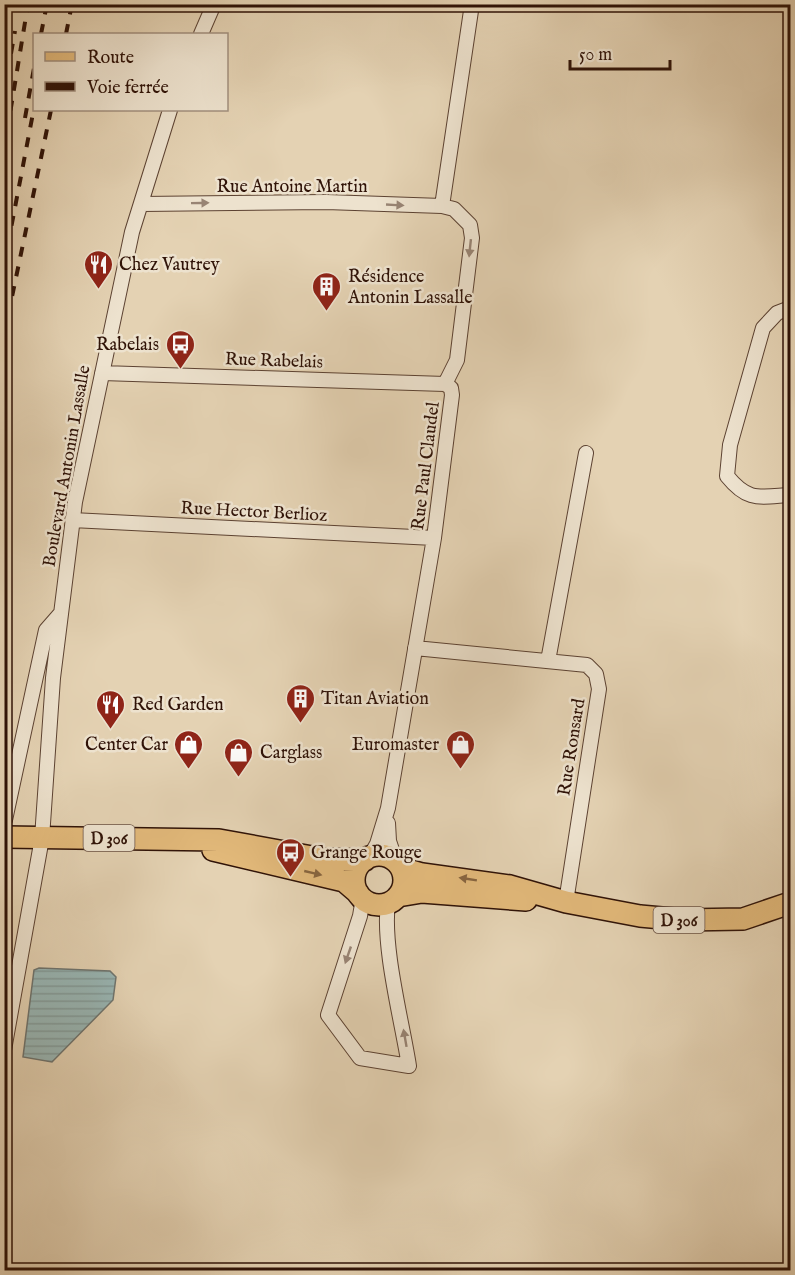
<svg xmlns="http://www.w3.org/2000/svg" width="795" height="1275" font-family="'IM FELL English',serif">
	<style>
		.water { fill: url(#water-rules); stroke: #6e746f; stroke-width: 1.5 }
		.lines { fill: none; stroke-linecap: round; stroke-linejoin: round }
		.minor-casing { stroke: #5c4232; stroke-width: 16 }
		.primary-casing { stroke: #2f1207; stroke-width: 24 }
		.minor { stroke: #ede2ce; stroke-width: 14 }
		.primary { stroke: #e2b97a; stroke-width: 21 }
		.rail { stroke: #2f1207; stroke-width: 4; stroke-dasharray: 10 10; stroke-linecap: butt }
		.oneway { fill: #988474 }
		.oneway2 { fill: #886640 }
		.labels { text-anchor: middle; stroke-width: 5; stroke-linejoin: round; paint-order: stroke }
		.shield { fill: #ede2ce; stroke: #685043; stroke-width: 1.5 }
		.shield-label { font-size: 16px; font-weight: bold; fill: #2f1207 }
		.street-label { font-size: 18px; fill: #2f1207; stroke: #ede2ce }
		.poi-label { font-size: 18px; fill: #2f1207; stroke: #ede2ce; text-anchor: start }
	</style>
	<defs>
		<pattern id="water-rules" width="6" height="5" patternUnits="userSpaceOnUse" patternTransform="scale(1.5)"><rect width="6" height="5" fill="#98b6b5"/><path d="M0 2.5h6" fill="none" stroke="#839b9a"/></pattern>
	</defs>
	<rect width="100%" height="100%" fill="#e4d2b3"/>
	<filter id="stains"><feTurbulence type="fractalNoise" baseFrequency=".00333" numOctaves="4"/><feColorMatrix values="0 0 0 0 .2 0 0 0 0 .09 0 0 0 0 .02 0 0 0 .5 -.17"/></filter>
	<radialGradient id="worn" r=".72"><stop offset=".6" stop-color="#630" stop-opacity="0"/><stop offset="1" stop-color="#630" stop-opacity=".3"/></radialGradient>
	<path class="water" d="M 39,968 L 110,971 L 116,977 L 113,1000 L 52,1062 L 23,1057 L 34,970 Z"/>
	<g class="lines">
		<defs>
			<path id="minor" d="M 201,34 L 214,4
				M 141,204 L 326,202 L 442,206 L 454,209 L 470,225 L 472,238 L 457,360 L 445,384
				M 442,206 L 472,4
				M 790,308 L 777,313 L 763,328 L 730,445 L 727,476 C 748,502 759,497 790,495
				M 102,373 L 445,384
				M 72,520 L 434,538
				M 415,648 L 587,665 L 596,674 L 599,689 L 566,902
				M 548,661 L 586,453
				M 5,820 L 46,630 L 60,614
				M 388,823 L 389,841 L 396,862
				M 369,858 L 377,844 L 388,808 L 434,538 L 452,395 L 451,388 L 445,384
				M 363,898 L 360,916 L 328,1015 L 360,1058 L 409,1066 C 402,1021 382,946 388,903
				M 4,1050 L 42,838 L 53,678 L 75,502 L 132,232 L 170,110"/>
			<path id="primary" d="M 4,837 L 219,840 L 323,859 L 365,860
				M 213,850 L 344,881 L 358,893
				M354 880a25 25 0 1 1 50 0a25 25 0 1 1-50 0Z
				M 401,868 L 422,874 L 510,886 L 566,902 L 640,916 L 684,920 L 743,919 L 790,903
				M 398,896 L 422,892 L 526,900"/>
		</defs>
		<use href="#minor" class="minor-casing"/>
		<use href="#primary" class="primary-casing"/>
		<use href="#minor" class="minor"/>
		<use href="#primary" class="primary"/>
		<path class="rail" d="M 41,34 L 47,4
			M 66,34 L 72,4
			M 4,93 L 15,31
			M 25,118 L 34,68
			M 4,150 L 28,4
			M 4,265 L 34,108
			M 4,335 L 51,110"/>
	</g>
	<defs><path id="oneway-solid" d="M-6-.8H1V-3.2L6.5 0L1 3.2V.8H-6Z" transform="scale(1.5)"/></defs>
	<g class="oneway">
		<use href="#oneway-solid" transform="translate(200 203) rotate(-1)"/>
		<use href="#oneway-solid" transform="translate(395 205) rotate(3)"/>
		<use href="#oneway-solid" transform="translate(470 248) rotate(96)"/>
		<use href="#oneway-solid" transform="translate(348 955) rotate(109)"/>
		<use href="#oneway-solid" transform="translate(405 1038) rotate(-100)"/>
	</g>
	<g class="oneway2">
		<use href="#oneway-solid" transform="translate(313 873) rotate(13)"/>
		<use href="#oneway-solid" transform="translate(468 879) rotate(-171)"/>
	</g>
	<defs>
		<symbol id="restaurant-pin" viewBox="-11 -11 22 30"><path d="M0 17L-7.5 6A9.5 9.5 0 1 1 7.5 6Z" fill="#8f2418" stroke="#ede2ce"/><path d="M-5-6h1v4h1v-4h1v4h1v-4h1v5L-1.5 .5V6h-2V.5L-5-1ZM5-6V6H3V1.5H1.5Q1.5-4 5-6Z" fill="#fff"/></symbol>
		<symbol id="building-pin" viewBox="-11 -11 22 30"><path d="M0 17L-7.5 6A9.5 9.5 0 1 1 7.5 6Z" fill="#8f2418" stroke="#ede2ce"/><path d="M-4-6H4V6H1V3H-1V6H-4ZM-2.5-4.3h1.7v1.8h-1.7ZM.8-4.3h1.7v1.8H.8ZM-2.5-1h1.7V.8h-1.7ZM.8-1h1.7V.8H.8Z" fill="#fff"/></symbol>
		<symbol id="bus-pin" viewBox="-11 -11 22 30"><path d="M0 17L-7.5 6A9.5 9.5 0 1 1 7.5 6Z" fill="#8f2418" stroke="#ede2ce"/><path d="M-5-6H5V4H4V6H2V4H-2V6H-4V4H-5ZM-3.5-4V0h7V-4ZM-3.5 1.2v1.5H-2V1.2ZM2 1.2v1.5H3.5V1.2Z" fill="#fff"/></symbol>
		<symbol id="shop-pin" viewBox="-11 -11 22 30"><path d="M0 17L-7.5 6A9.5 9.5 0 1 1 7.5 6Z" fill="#8f2418" stroke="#ede2ce"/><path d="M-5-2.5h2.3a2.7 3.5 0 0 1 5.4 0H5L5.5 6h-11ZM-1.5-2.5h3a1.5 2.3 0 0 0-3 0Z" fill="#fff"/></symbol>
	</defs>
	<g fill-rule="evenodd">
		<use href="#restaurant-pin" x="82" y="248" width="33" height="45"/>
		<use href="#building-pin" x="310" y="270" width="33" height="45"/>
		<use href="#bus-pin" x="164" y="328" width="33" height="45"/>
		<use href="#building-pin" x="284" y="682" width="33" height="45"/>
		<use href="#restaurant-pin" x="94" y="688" width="33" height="45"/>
		<use href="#shop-pin" x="172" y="728" width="33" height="45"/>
		<use href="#shop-pin" x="444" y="728" width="33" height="45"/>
		<use href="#shop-pin" x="222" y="736" width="33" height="45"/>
		<use href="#bus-pin" x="274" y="836" width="33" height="45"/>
	</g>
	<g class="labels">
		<g class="shield">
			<rect x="83.5" y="825" width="51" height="26" rx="4.5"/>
			<rect x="653.5" y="907" width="51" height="26" rx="4.5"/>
		</g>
		<g class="shield-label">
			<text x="109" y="844">D 306</text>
			<text x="679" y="926">D 306</text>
		</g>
		<g class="street-label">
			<text x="292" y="192">Rue Antoine Martin</text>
			<text transform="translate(274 360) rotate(2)" y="6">Rue Rabelais</text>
			<text transform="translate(66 466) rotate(-80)" y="6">Boulevard Antonin Lassalle</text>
			<text transform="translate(425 466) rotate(-83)" y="6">Rue Paul Claudel</text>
			<text transform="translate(254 511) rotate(3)" y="6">Rue Hector Berlioz</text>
			<text transform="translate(571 747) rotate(-81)" y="6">Rue Ronsard</text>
		</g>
		<g class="poi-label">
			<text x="119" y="270">Chez Vautrey</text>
			<text x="348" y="282">Résidence<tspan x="348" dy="21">Antonin Lassalle</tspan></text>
			<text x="159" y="350" text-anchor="end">Rabelais</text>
			<text x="321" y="704">Titan Aviation</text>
			<text x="132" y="710">Red Garden</text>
			<text x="168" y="750" text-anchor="end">Center Car</text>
			<text x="439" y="750" text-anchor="end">Euromaster</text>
			<text x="260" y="758">Carglass</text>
			<text x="311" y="858">Grange Rouge</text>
		</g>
	</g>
	<rect width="795" height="1275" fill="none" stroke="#e4d2b3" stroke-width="24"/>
	<rect x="6" y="6" width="783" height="1263" fill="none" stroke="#2f1207" stroke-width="3"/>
	<rect x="12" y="12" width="771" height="1251" fill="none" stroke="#2f1207" stroke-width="1.5"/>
	<rect x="33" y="33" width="195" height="78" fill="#ede2ce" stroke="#a18f7e" stroke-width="1.5"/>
	<rect x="45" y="52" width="30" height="9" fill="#e2b97a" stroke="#a18f7e" stroke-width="1.5"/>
	<text x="87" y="63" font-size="18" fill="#2f1207">Route</text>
	<rect x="45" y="82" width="30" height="9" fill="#2f1207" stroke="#a18f7e" stroke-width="1.5"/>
	<text x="87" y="93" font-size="18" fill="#2f1207">Voie ferrée</text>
	<path d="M570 60v9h100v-9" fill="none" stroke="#2f1207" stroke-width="3"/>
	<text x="579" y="60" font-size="18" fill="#2f1207" stroke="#ede2ce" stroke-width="4.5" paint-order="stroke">50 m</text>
	<rect width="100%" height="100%" filter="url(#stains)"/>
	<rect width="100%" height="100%" fill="url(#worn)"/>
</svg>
